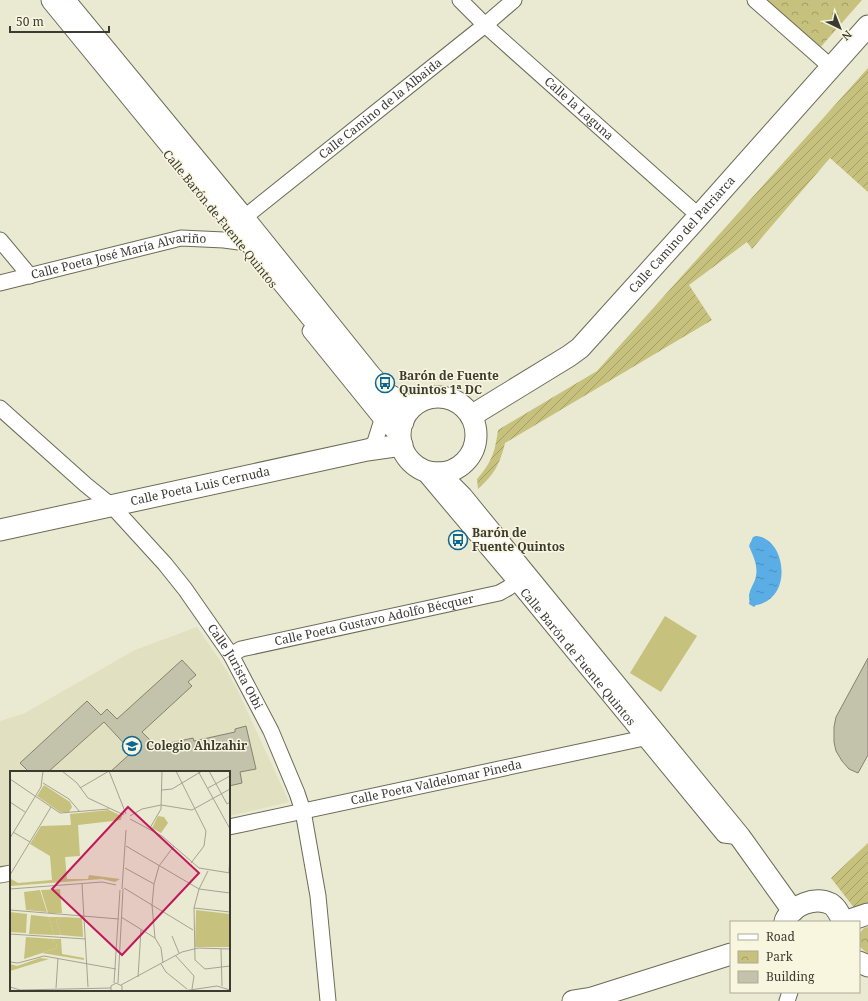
<svg xmlns="http://www.w3.org/2000/svg" width="868" height="1001" font-family="'Noto Serif',serif">
	<style>
		.built { fill: #e1e0c1 }
		.grass { fill: #c6c17c }
		.park { fill: url(#park-crowns) }
		.garden { fill: url(#garden-furrows) }
		.water { fill: url(#water-ripples) }
		.building { fill: #c3c2ab; stroke: #85836e }
		.lines { fill: none; stroke-linecap: round; stroke-linejoin: round }
		.street-casing { stroke: #6c6b57; stroke-width: 17 }
		.secondary-casing { stroke: #6c6b57; stroke-width: 23 }
		.street { stroke: #fff; stroke-width: 15 }
		.secondary { stroke: #fff; stroke-width: 21 }
		.labels { text-anchor: middle; stroke-width: 3; stroke-linejoin: round; paint-order: stroke }
		.street-label { font-size: 12px; fill: #3c3b32; stroke: #f8f6df }
		.poi-label { font-size: 12px; font-weight: bold; fill: #3c3b32; stroke: #f8f6df; text-anchor: start }
		.inset-road { fill: none; stroke: #a4a392; stroke-width: 1 }
		.view { fill: #c2185b; fill-opacity: 0.15; stroke: #c2185b; stroke-width: 2 }
		.inset-edge { fill: none; stroke: #3c3b32; stroke-width: 2 }
	</style>
	<defs>
		<pattern id="park-crowns" width="20" height="18" patternUnits="userSpaceOnUse"><rect width="20" height="18" fill="#c6c17c"/><path d="M2 6a3 3 0 1 1 6 0M12 15a3 3 0 1 1 6 0" fill="none" stroke="#a29e66"/></pattern>
		<pattern id="garden-furrows" width="10" height="10" patternUnits="userSpaceOnUse"><rect width="10" height="10" fill="#c6c17c"/><path d="M-1 1l2-2M0 10L10 0M9 11l2-2" fill="none" stroke="#a29e66"/></pattern>
		<pattern id="water-ripples" width="26" height="14" patternUnits="userSpaceOnUse"><rect width="26" height="14" fill="#5aade5"/><path d="M2 4q2-2 4 0t4 0M15 11q2-2 4 0t4 0" fill="none" stroke="#4c8eba"/></pattern>
	</defs>
	<rect width="100%" height="100%" fill="#eae9d2"/>
	<path class="built" d="M 197,627 L 223,665 L 236,687 L 289,802 L 229,816 L 229,772 L 11,772 L 11,864 L 0,867 L 0,721 L 23,714 L 135,650 Z"/>
	<path class="grass" d="M 665,616 L 697,636 L 661,692 L 630,673 Z"/>
	<path class="park" d="M 761,0 L 862,0 L 818,50 Z
		M 868,927 L 868,954 L 859,946 L 859,934 L 864,928 Z"/>
	<path class="garden" d="M 868,68 L 868,192 L 830,158 L 752,249 L 747,242 L 689,285 L 712,320 L 505,443 C 500,464 494,475 478,489 L 477,479 C 492,462 495,452 498,430 L 597,371 Z
		M 868,843 L 868,905 L 855,909 L 831,878 Z"/>
	<path class="water" d="M 756,536 C 786,538 794,599 756,605 L 754,607 L 749,604 C 750,600 749,598 749,595 C 750,589 753,585 755,580 C 759,567 754,558 749,546 L 753,537 Z"/>
	<path class="building" d="M 868,658 L 868,755 L 858,773 L 849,769 L 842,761 L 836,751 L 834,742 L 834,727 L 836,717 Z
		M 182,660 L 196,675 L 188,682 L 192,686 L 142,732 L 156,746 L 193,738 L 194,741 L 235,732 L 235,729 L 246,726 L 256,769 L 240,772 L 242,783 L 229,786 L 229,772 L 110,772 L 132,752 L 104,722 L 48,772 L 29,772 L 20,763 L 87,701 L 101,715 L 107,709 L 117,719 Z"/>
	<g class="lines">
		<defs>
			<g id="street">
				<path d="M 68,0 L 246,216 L 373,374 L 390,392 L 413,406"/>
				<path id="s1" d="M 460,0 L 485,25 L 699,216"/>
				<path d="M 755,0 L 831,67"/>
				<path id="s2" d="M 246,216 L 485,25 L 514,0"/>
				<path d="M 0,240 L 30,276"/>
				<path id="s3" d="M 0,283 L 181,238 L 224,240 L 239,242"/>
				<path d="M 310,331 L 382,420 L 400,438"/>
				<path id="s4" d="M 0,408 L 86,485 L 112,506 L 165,564 L 185,589 L 231,655 L 271,731 L 297,793 L 303,811 L 318,896 L 328,1001"/>
				<path d="M 367,450 L 375,442 L 382,420"/>
				<path id="s5" d="M 420,468 L 516,582 L 724,835 L 740,837"/>
				<path id="s6" d="M 231,655 L 241,649 L 499,593 L 508,588 L 516,582"/>
				<path id="s7" d="M 229,827 L 644,738"/>
				<path d="M 0,875 L 11,873"/>
				<path d="M 787,1001 L 790,992"/>
			</g>
			<g id="secondary">
				<path d="M 52,0 L 367,385 L 384,405 L 403,422"/>
				<circle cx="438" cy="435" r="38"/>
				<path id="s8" d="M 471,416 L 569,356 L 580,348 L 699,216 L 868,26"/>
				<path d="M 438,473 L 462,497 L 740,837 L 793,911"/>
				<path id="s9" d="M 0,530 L 367,450 L 402,445"/>
				<path d="M 785,921 C 792,905 815,896 831,904 C 837,908 840,915 843,922"/>
				<path d="M 844,922 L 868,914"/>
				<path d="M 859,962 L 868,966"/>
				<path d="M 573,1001 L 592,998 L 731,954"/>
			</g>
		</defs>
		<use href="#street" class="street-casing"/>
		<use href="#secondary" class="secondary-casing"/>
		<use href="#street" class="street"/>
		<use href="#secondary" class="secondary"/>
	</g>
	<defs>
		<symbol id="bus-ring" viewBox="-11 -11 22 22"><circle r="9.5" fill="#f8f6df" stroke="#0c6696" stroke-width="1.5"/><path d="M-5-6H5V4H4V6H2V4H-2V6H-4V4H-5ZM-3.5-4V0h7V-4ZM-3.5 1.2v1.5H-2V1.2ZM2 1.2v1.5H3.5V1.2Z" fill="#0c6696"/></symbol>
		<symbol id="school-ring" viewBox="-11 -11 22 22"><circle r="9.5" fill="#f8f6df" stroke="#0c6696" stroke-width="1.5"/><path d="M0-5L7-2L0 1L-7-2ZM-4 1L0 2.5L4 1V4Q0 6-4 4Z" fill="#0c6696"/></symbol>
	</defs>
	<g fill-rule="evenodd">
		<use href="#bus-ring" x="374" y="372" width="22" height="22"/>
		<use href="#bus-ring" x="447" y="529" width="22" height="22"/>
		<use href="#school-ring" x="121" y="735" width="22" height="22"/>
	</g>
	<g class="labels">
		<g class="street-label">
			<text dy="4" stroke="none"><textPath href="#s2" startOffset="172">Calle Camino de la Albaida</textPath></text>
			<text dy="4" stroke="none"><textPath href="#s1" startOffset="161">Calle la Laguna</textPath></text>
			<text transform="translate(220 219) rotate(51)" y="4">Calle Barón de Fuente Quintos</text>
			<text dy="4" stroke="none"><textPath href="#s8" startOffset="281">Calle Camino del Patriarca</textPath></text>
			<text dy="4" stroke="none"><textPath href="#s3" startOffset="122">Calle Poeta José María Alvariño</textPath></text>
			<text dy="4" stroke="none"><textPath href="#s9" startOffset="205">Calle Poeta Luis Cernuda</textPath></text>
			<text dy="4" stroke="none"><textPath href="#s6" startOffset="148">Calle Poeta Gustavo Adolfo Bécquer</textPath></text>
			<text dy="4" stroke="none"><textPath href="#s5" startOffset="246">Calle Barón de Fuente Quintos</textPath></text>
			<text dy="4" stroke="none"><textPath href="#s4" startOffset="352">Calle Jurista Otbi</textPath></text>
			<text dy="4" stroke="none"><textPath href="#s7" startOffset="212">Calle Poeta Valdelomar Pineda</textPath></text>
		</g>
		<g class="poi-label">
			<text x="399" y="380">Barón de Fuente<tspan x="399" dy="14">Quintos 1ª DC</tspan></text>
			<text x="472" y="537">Barón de<tspan x="472" dy="14">Fuente Quintos</tspan></text>
			<text x="146" y="750">Colegio Ahlzahir</text>
		</g>
	</g>
	<g transform="translate(10 771)">
		<rect width="220" height="220" fill="#eae9d2"/>
		<path d="M 30,119 L 37,141 L 16,139 L 14,121 ZM 0,141 L 17,143 L 16,162 L 0,161 ZM 21,144 L 39,146 L 44,164 L 19,163 ZM 53,146 L 72,147 L 73,166 L 51,164 L 46,149 ZM 16,166 L 44,168 L 43,172 L 46,172 L 47,177 L 14,188 Z" fill="#c6c17c"/>
		<path d="M 50,118 L 52,142 L 38,142 L 31,119 ZM 186,139 L 220,143 L 220,176 L 185,176 ZM 39,146 L 53,146 L 46,149 L 51,164 L 44,164 ZM 44,168 L 51,168 L 52,183 L 74,187 L 74,189 L 32,182 L 47,177 L 46,172 L 43,172 ZM 30,187 L 39,188 L 0,200 L 0,193 L 7,195 Z" fill="#c6c17c"/>
		<path d="M 34,14 L 60,31 L 62,36 L 59,41 L 50,41 L 27,25 ZM 99,39 L 112,45 L 111,49 L 68,54 L 70,85 L 55,86 L 57,108 L 78,108 L 79,104 L 110,108 L 105,111 L 92,108 L 0,115 L 1,108 L 8,112 L 42,109 L 40,85 L 20,73 L 31,55 L 61,54 L 60,43 ZM 148,45 L 154,46 L 158,52 L 151,62 L 142,57 Z" fill="#c6c17c"/>
		<path class="inset-road" d="M 52,0 L 67,12 L 78,27 L 114,44M 99,0 L 116,43M 166,0 L 196,60 L 194,75 L 181,92M 188,0 L 220,58M 199,0 L 217,33 L 220,31M 0,8 L 50,42 L 99,38M 33,12 L 59,28 L 70,41M 70,17 L 99,0M 198,17 L 220,5M 152,19 L 162,18 L 192,0M 0,31 L 15,41M 120,45 L 132,38 L 151,34 L 182,39 L 220,18M 120,48 L 152,65 L 189,97 L 220,102M 140,57 L 151,38 L 152,0M 3,61 L 20,71M 0,67 L 31,16 L 33,0M 116,75 L 189,118 L 220,122M 115,97 L 144,113M 198,100 L 189,118 L 184,137 L 185,189 L 195,198 L 220,195M 219,102 L 220,83M 0,104 L 41,36M 72,113 L 78,216M 114,117 L 183,159M 0,118 L 92,111 L 106,114M 112,118 L 116,59M 184,137 L 220,141M 0,139 L 109,148M 111,146 L 145,167 L 151,177 L 153,192M 0,163 L 76,168M 162,165 L 169,182M 145,167 L 142,134 L 144,113 L 149,95 L 164,75M 211,178 L 212,215M 165,184 L 184,205 L 182,218M 0,191 L 8,192 L 34,185 L 106,198M 151,193 L 156,201 L 177,218M 128,206 L 131,159M 104,212 L 110,119M 108,212 L 113,118M 111,214 L 172,181 L 188,177 L 220,178M 0,216 L 10,219 L 101,217M 46,217 L 48,187M 101,220 L 101,215 L 106,212 L 112,215 L 112,220M 173,220 L 207,215 L 220,219"/>
		<path class="view" d="M 118,36 L 189,102 L 112,184 L 42,118 Z"/>
		<rect width="220" height="220" class="inset-edge"/>
	</g>
	<rect x="730" y="921" width="130" height="72" fill="#f8f6df" stroke="#adab9a"/>
	<rect x="738" y="934" width="20" height="6" fill="#ffffff" stroke="#adab9a"/>
	<text x="766" y="941" font-size="12" fill="#3c3b32">Road</text>
	<rect x="738" y="951" width="20" height="12" fill="url(#park-crowns)" stroke="#adab9a"/>
	<text x="766" y="961" font-size="12" fill="#3c3b32">Park</text>
	<rect x="738" y="971" width="20" height="12" fill="#c3c2ab" stroke="#adab9a"/>
	<text x="766" y="981" font-size="12" fill="#3c3b32">Building</text>
	<g transform="translate(840 28) rotate(137)" stroke="#f8f6df" stroke-width="3" paint-order="stroke">
	<path d="M0-3L7 15L0 10L-7 15Z" fill="#3c3b32"/>
	<text y="-6" font-size="11" font-weight="bold" text-anchor="middle" fill="#3c3b32">N</text>
	</g>
	<path d="M10 26v6h99v-6" fill="none" stroke="#3c3b32" stroke-width="2"/>
	<text x="16" y="26" font-size="12" fill="#3c3b32" stroke="#f8f6df" stroke-width="3" paint-order="stroke">50 m</text>
</svg>
